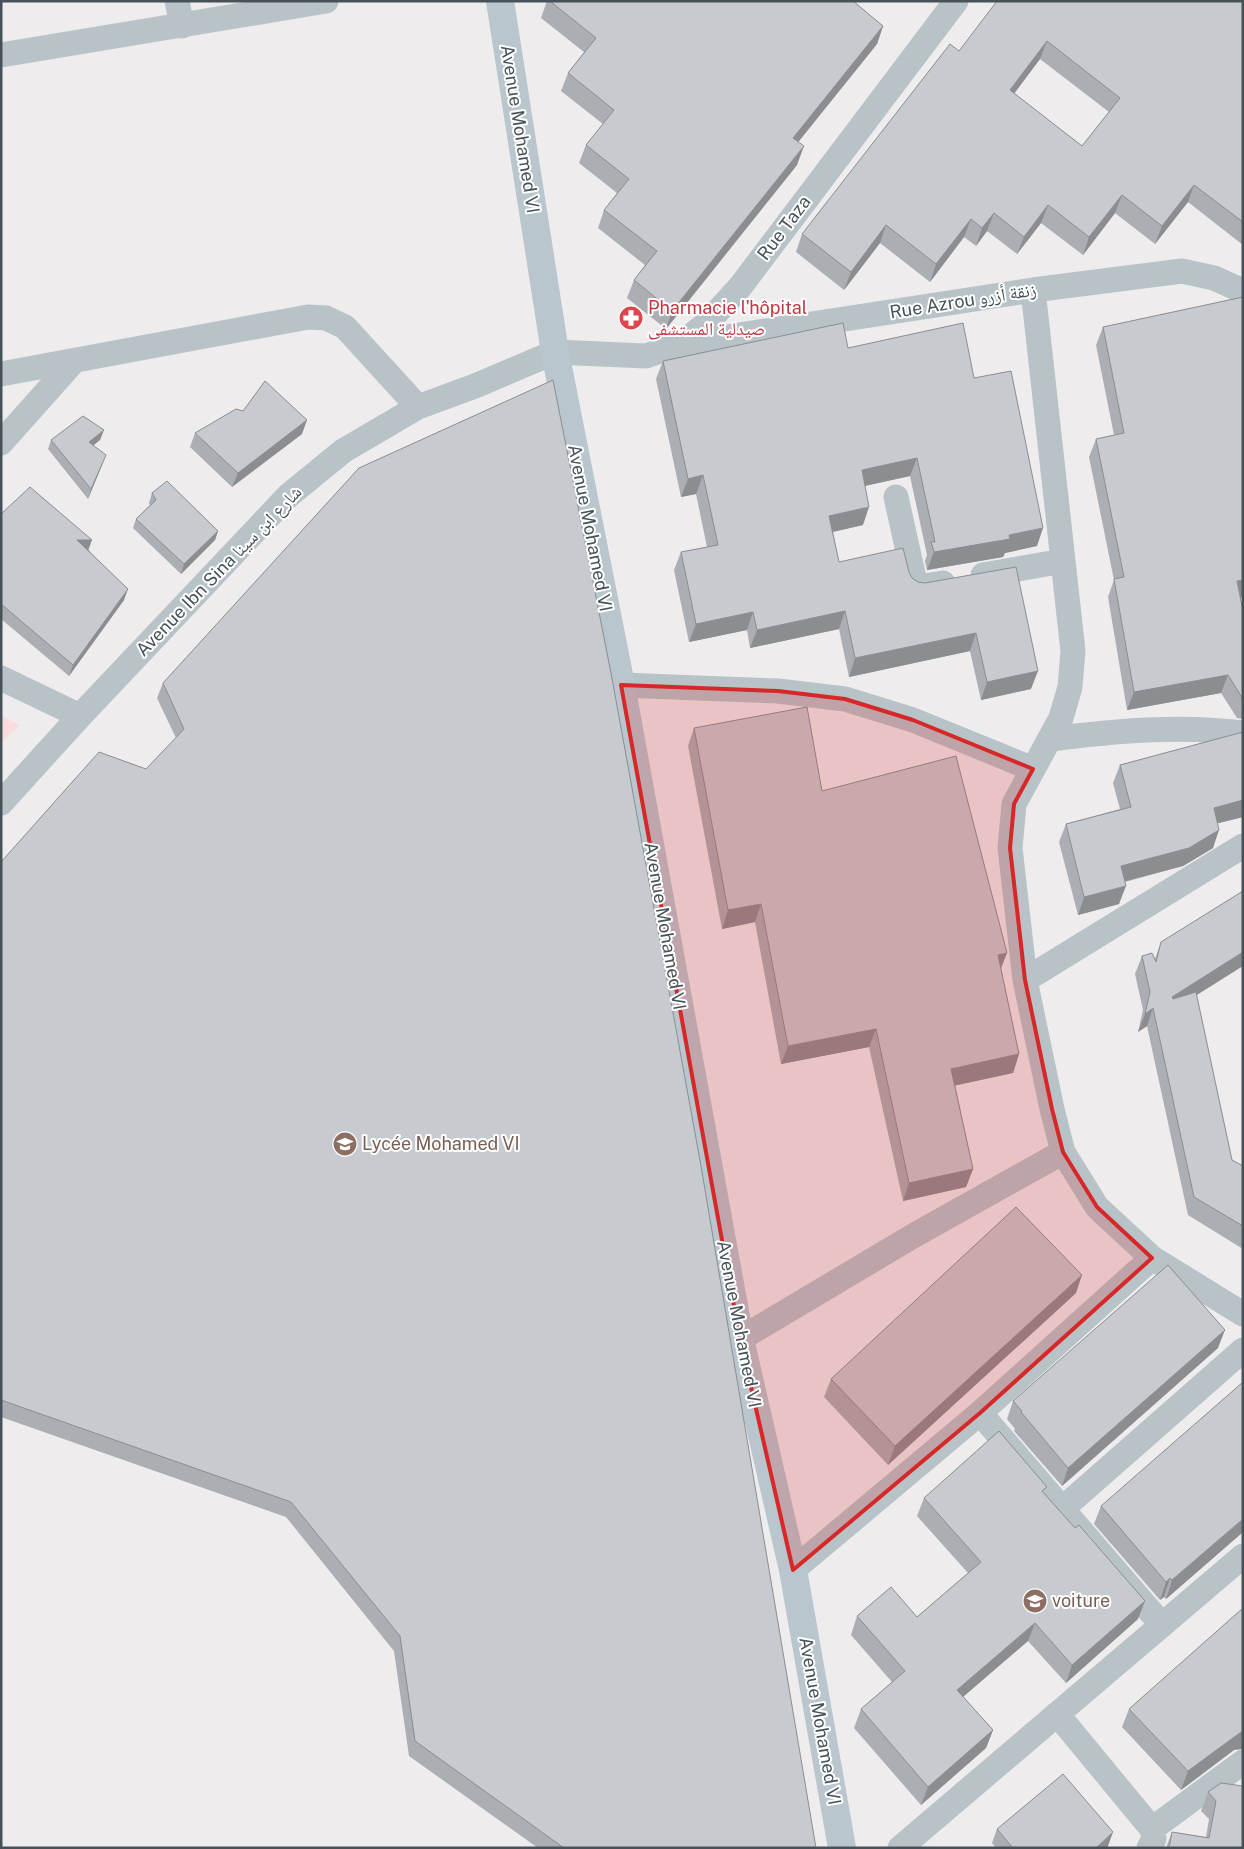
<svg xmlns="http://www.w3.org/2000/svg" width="1244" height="1849" font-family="'Public Sans','Noto Naskh Arabic',sans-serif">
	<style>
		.medical { fill: #f9ddde }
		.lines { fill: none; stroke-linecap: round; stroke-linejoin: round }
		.minor { stroke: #b8c3c8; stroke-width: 25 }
		.secondary { stroke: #b9c6cd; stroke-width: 28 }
		.wall { fill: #abaeb2; fill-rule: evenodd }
		.shaded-wall { fill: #8b8d91 }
		.building { fill: #c7cacf; stroke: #8b8d91; fill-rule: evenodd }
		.marked { fill: #d62828; fill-opacity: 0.2; stroke: #d62828; stroke-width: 4; stroke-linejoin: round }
		.labels { text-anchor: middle; stroke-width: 4; stroke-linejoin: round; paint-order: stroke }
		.street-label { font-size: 18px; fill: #465258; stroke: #fff }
		.health-label { font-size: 18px; fill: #be3a42; stroke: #fff; text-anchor: start }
		.education-label { font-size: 18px; fill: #785e54; stroke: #fff; text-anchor: start }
	</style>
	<rect width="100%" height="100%" fill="#efeced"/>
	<path class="medical" d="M 1,716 L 20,725 L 1,743 Z"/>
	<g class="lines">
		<path class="minor" d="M 177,1 L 182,26
			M 1,55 L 326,1
			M 681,344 L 1033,290 L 1182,271 L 1214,278 L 1243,291
			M 1,374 L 308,317 L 326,318 L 345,327 L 418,407
			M 1,443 L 74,361
			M 896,497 L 916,587 L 943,583
			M 983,575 L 1063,561
			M 1,678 L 80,716
			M 621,685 L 778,691 L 845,699 L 913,720 L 1033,769
			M 1051,739 C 1114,731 1179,725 1243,733
			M 1,803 L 80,716 L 288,496 L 343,451 L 418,407 L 475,386 L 555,352 L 646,356 L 681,344 L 707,323 L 740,287 L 956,1
			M 1243,846 L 1025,980 L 1052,1109 L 1063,1152 L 1097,1207 L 1152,1258 L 1243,1314
			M 1025,980 L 1010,848 L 1014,804 L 1061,718 L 1070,687 L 1073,651 L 1033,290
			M 740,1339 L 913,1236 L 1063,1152
			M 980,1413 L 1162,1625
			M 1062,1509 L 1243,1350
			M 793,1570 L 980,1413 L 1152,1258
			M 1057,1714 L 1152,1829 L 1154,1839 L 1149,1848
			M 1152,1829 L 1243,1762
			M 900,1848 L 1243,1556"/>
		<path class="secondary" d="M 500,1 L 555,352 L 621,685 L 740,1339 L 793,1570 L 842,1848"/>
	</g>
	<path class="wall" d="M 547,1 L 853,1 L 883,26 L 877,44 L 798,142 L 797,165 L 666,329 L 627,298 L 634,280 L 645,265 L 598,228 L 604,210 L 617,193 L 579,163 L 586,145 L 603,124 L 561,91 L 568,73 L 584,52 L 541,18 Z
		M 1243,3 L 1243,245 L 1188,202 L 1155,244 L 1115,213 L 1083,255 L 1041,223 L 1017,254 L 987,231 L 976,246 L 964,237 L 930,282 L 880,243 L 844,290 L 796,252 L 802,234 L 959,51 ZM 1040,59 L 1109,112 L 1082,146 L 1014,94 Z
		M 1103,327 L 1240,597 L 1243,611 L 1243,719 L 1237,718 L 1221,693 L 1127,710 L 1108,597 L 1114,580 L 1089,457 L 1096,439 L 1114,435 L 1096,345 Z
		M 848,348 L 974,378 L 1037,546 L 1005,553 L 1003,557 L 927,570 L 925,561 L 927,555 L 910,476 L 865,486 L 863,525 L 833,532 L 839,562 L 909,572 L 912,578 L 918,582 L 925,583 L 1016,567 L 1031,689 L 981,700 L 970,651 L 849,677 L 839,629 L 750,648 L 747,630 L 689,642 L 674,570 L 681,552 L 707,547 L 696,494 L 681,497 L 656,379 L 663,361 Z
		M 243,411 L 302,434 L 232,487 L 190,447 L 195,433 Z
		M 51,440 L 100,440 L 93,445 L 102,465 L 88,499 L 48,449 Z
		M 152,493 L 218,531 L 215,540 L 181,574 L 133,528 L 136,519 L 150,505 L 149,503 Z
		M 1,514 L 89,550 L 124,600 L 69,676 L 1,619 Z
		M 163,683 L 816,1848 L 538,1848 L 409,1756 L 394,1651 L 286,1517 L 1,1417 L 1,862 L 146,769 L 176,738 L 157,698 Z
		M 694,728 L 822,791 L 1001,969 L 1019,1054 L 1013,1073 L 955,1085 L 973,1169 L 966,1187 L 903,1201 L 869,1047 L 781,1064 L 755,922 L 722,929 L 688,746 Z
		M 1243,732 L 1243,817 L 1218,823 L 1213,848 L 1183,866 L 1125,882 L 1119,904 L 1078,915 L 1059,842 L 1066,824 L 1120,809 L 1113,783 L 1120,765 Z
		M 1161,942 L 1196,995 L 1232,1160 L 1243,1166 L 1243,1249 L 1188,1215 L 1147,1026 L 1138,1032 L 1143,1010 L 1135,974 L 1142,956 L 1155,959 Z
		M 1076,1293 L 888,1465 L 824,1397 L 831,1379 Z
		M 1218,1348 L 1062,1486 L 1014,1431 L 1015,1429 L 1007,1419 L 1013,1401 Z
		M 1044,1493 L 1138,1619 L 1066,1683 L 1028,1641 L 963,1697 L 993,1730 L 986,1748 L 921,1805 L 854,1728 L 861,1709 L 892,1682 L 851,1635 L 857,1616 L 917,1617 L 968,1573 L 917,1516 L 924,1498 Z
		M 1101,1506 L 1243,1532 L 1166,1599 L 1164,1597 L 1160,1600 L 1094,1524 Z
		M 1129,1709 L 1234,1750 L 1181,1790 L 1122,1727 Z
		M 1243,1786 L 1243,1848 L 1166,1848 L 1172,1832 L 1206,1837 L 1209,1819 L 1201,1811 L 1208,1792 Z
		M 997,1829 L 1108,1846 L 1107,1848 L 996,1848 L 992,1843 Z"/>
	<path class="shaded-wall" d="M 883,26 L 877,44 L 787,156 L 793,138 Z
		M 1047,41 L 1040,59 L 1003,108 L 1010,90 Z
		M 804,146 L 797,165 L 666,329 L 672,311 Z
		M 1194,185 L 1188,202 L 1155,244 L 1162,226 Z
		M 1122,195 L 1115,213 L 1083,255 L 1089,237 Z
		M 1048,205 L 1041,223 L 1017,254 L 1024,237 Z
		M 994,213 L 987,231 L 976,246 L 982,228 Z
		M 971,219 L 964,237 L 930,282 L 936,264 Z
		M 886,225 L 880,243 L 844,290 L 851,272 Z
		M 307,420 L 302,434 L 232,487 L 238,473 Z
		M 104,430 L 100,440 L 85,452 L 89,442 Z
		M 106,455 L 102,465 L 88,499 L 91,489 Z
		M 917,458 L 910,476 L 855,488 L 862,470 Z
		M 703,475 L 696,494 L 681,497 L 688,479 Z
		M 869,507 L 863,525 L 823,534 L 829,516 Z
		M 1043,528 L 1037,546 L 1005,553 L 1003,557 L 927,570 L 934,552 Z
		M 218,531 L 215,540 L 181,574 L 184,564 Z
		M 77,540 L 92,540 L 88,551 Z
		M 1243,580 L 1243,597 L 1230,599 L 1237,581 Z
		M 128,589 L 124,600 L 69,676 L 73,665 Z
		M 845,611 L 839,629 L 750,648 L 757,630 Z
		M 753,612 L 747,630 L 689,642 L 696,624 Z
		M 976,633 L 970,651 L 849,677 L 855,658 Z
		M 1038,671 L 1031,689 L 981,700 L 987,682 Z
		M 1228,675 L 1221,693 L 1127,710 L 1134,692 Z
		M 1243,800 L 1243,817 L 1207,826 L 1214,808 Z
		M 1219,830 L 1213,848 L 1183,866 L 1114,884 L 1121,866 Z
		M 1126,886 L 1119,904 L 1078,915 L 1084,897 Z
		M 761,904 L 755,922 L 722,929 L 728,910 Z
		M 1243,952 L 1243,966 L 1165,1015 L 1172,997 Z
		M 1007,953 L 1000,971 L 998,955 Z
		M 1153,1008 L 1147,1026 L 1138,1032 L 1145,1014 Z
		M 876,1029 L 869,1047 L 781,1064 L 788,1046 Z
		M 1019,1054 L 1013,1073 L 944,1088 L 951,1069 Z
		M 973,1169 L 966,1187 L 903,1201 L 909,1183 Z
		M 1082,1275 L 1076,1293 L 888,1465 L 895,1446 Z
		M 1225,1330 L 1218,1348 L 1062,1486 L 1068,1468 Z
		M 1243,1519 L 1243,1532 L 1166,1599 L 1172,1580 Z
		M 1170,1578 L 1164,1597 L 1160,1600 L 1166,1582 Z
		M 1145,1601 L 1138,1619 L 1066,1683 L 1072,1665 Z
		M 1035,1623 L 1028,1641 L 950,1708 L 957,1690 Z
		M 993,1730 L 986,1748 L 921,1805 L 928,1787 Z
		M 1241,1732 L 1243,1732 L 1243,1749 L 1234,1750 L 1181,1790 L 1188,1771 Z
		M 1113,1832 L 1108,1846 L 1107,1848 L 1096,1848 Z"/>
	<path class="building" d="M 550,1 L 853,1 L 883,26 L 793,138 L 804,146 L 672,311 L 634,280 L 657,251 L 604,210 L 629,179 L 586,145 L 614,110 L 568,73 L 596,38 Z
		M 997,1 L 1241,1 L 1243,3 L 1243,222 L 1194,185 L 1162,226 L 1122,195 L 1089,237 L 1048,205 L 1024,237 L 994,213 L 982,228 L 971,219 L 936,264 L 886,225 L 851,272 L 802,234 L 950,44 L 959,51 ZM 1047,41 L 1120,98 L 1082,146 L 1010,90 Z
		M 1243,297 L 1243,580 L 1237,581 L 1243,611 L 1243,699 L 1228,675 L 1134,692 L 1114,579 L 1124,577 L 1096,439 L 1124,433 L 1103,327 Z
		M 843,323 L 848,348 L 963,323 L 974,378 L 1011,371 L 1043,528 L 1009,535 L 1010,539 L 934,552 L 931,542 L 935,542 L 917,458 L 862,470 L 869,507 L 829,516 L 839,562 L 903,548 L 909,572 L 912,578 L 918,582 L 925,583 L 1016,567 L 1038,671 L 987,682 L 976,633 L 855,658 L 845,611 L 757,630 L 753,612 L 696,624 L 681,552 L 718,545 L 703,475 L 688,479 L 663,361 Z
		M 553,380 L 611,673 L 701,1166 L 816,1848 L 564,1848 L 415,1741 L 400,1636 L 291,1502 L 1,1400 L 1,862 L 99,752 L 146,769 L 184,729 L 163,683 L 359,468 Z
		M 265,381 L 307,420 L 238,473 L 195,433 L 236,409 L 243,411 Z
		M 83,416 L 104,430 L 89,442 L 106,455 L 91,489 L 51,440 Z
		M 167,481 L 218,531 L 184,564 L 136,519 L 156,500 L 152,493 Z
		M 30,487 L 92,540 L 77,540 L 128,589 L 73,665 L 1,604 L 1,514 Z
		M 807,707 L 822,791 L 956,756 L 1007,953 L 998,955 L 1019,1054 L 951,1069 L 973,1169 L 909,1183 L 876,1029 L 788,1046 L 761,904 L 728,910 L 694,728 Z
		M 1243,732 L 1243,800 L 1214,808 L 1219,830 L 1189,848 L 1121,866 L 1126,886 L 1084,897 L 1066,824 L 1131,807 L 1120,765 Z
		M 1243,891 L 1243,952 L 1172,997 L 1173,999 L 1196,992 L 1232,1160 L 1243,1166 L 1243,1226 L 1194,1197 L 1153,1008 L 1145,1014 L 1150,992 L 1142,956 L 1152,953 L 1156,962 L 1161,942 Z
		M 1016,1207 L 1082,1275 L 895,1446 L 831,1379 Z
		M 1168,1265 L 1225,1330 L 1068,1468 L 1021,1412 L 1022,1411 L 1013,1401 Z
		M 1243,1382 L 1243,1519 L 1172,1580 L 1170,1578 L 1166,1582 L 1101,1506 Z
		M 999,1431 L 1047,1487 L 1042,1491 L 1075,1528 L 1079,1525 L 1145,1601 L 1072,1665 L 1035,1623 L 957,1690 L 993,1730 L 928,1787 L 861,1709 L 905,1671 L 857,1616 L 891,1587 L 917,1617 L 981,1562 L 924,1498 Z
		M 1243,1608 L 1243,1732 L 1241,1732 L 1188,1771 L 1129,1709 Z
		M 1063,1774 L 1113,1832 L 1096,1848 L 1013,1848 L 997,1829 Z
		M 1221,1783 L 1243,1786 L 1243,1848 L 1169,1848 L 1172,1832 L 1209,1838 L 1216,1801 L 1208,1792 Z"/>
	<path class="marked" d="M 621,685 L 778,691 L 845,699 L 913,720 L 1033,769 L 1014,804 L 1010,848 L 1025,980 L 1052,1109 L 1063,1152 L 1097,1207 L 1152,1258 L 980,1413 L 793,1570 L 740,1339 Z"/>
	<defs>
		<symbol id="pharmacy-disc" viewBox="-11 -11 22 22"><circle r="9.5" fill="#e0444e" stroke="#fff"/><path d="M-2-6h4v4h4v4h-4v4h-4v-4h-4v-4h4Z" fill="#fff"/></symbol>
		<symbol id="university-disc" viewBox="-11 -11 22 22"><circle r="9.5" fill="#8d6e63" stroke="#fff"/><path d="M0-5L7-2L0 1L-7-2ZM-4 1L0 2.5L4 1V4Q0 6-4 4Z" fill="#fff"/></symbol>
		<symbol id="school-disc" viewBox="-11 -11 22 22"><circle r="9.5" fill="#8d6e63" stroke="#fff"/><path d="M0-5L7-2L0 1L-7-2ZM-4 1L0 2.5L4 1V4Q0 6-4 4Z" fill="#fff"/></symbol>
	</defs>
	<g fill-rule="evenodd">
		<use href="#pharmacy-disc" x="617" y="304" width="28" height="28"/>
		<use href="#university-disc" x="331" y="1130" width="28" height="28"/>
		<use href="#school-disc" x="1021" y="1587" width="28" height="28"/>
	</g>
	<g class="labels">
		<g class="street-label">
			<text transform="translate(520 129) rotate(81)" y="6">Avenue Mohamed VI</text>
			<text transform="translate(784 228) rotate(-53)" y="6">Rue Taza</text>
			<text transform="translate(963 301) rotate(-9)" y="6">Rue Azrou زنقة أزرو</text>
			<text transform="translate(590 528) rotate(79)" y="6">Avenue Mohamed VI</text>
			<text transform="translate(219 571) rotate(-46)" y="6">Avenue Ibn Sina شارع ابن سينا</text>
			<text transform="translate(665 926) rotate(80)" y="6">Avenue Mohamed VI</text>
			<text transform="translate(739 1324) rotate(79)" y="6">Avenue Mohamed VI</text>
			<text transform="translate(820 1721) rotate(80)" y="6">Avenue Mohamed VI</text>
		</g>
		<g class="health-label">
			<text x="648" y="314">Pharmacie l'hôpital<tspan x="648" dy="21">صيدلية المستشفى</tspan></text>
		</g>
		<g class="education-label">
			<text x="362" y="1150">Lycée Mohamed VI</text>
			<text x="1052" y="1607">voiture</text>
		</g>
	</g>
	<rect width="1244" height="1849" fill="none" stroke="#465258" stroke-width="5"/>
</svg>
